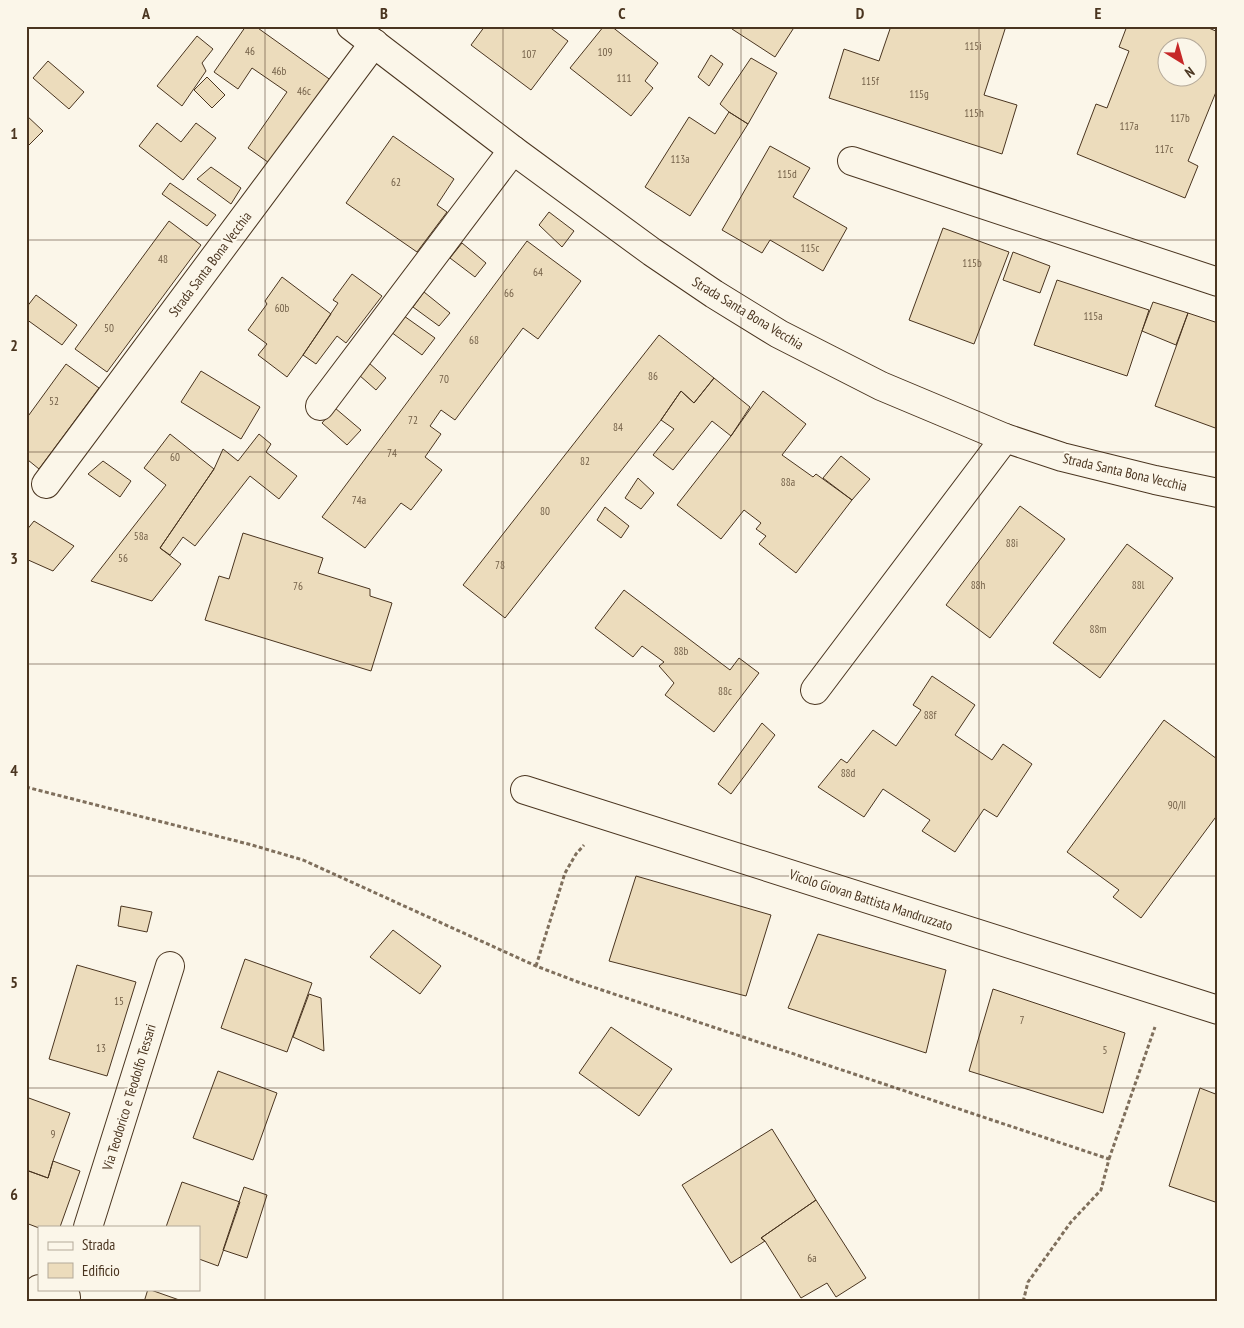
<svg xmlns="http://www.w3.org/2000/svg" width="1244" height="1328" font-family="'PT Sans Narrow',sans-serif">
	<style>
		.building { fill: #ecdcbc; stroke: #4a3520; fill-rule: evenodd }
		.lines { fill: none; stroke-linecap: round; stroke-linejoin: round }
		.minor-casing { stroke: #4a3520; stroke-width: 30 }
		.tertiary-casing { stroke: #4a3520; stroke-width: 30 }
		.path { stroke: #7f6f5c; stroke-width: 3; stroke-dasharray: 4 2.5; stroke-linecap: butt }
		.minor { stroke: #fbf6e9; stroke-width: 28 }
		.tertiary { stroke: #fbf6e9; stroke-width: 28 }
		.grid { fill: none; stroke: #4a3520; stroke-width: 1; stroke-opacity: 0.55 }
		.labels { text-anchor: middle; stroke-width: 4; stroke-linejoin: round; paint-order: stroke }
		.number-label { font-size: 11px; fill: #725f47 }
		.street-label { font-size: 14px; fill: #4a3520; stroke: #fbf6e9 }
		.neatline { fill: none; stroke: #4a3520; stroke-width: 2 }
		.grid-label { font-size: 16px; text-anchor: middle; font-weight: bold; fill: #4a3520 }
	</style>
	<rect width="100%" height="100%" fill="#fbf6e9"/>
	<path class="building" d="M 246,26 L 255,26 L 332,81 L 272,165 L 248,148 L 287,92 L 252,68 L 238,89 L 214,72 Z
		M 485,26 L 548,26 L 568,41 L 531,90 L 471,45 Z
		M 604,26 L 611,26 L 658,63 L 645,81 L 653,88 L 631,116 L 570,68 Z
		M 734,26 L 795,26 L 775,57 L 732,29 Z
		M 891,26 L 1006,26 L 984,95 L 1017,105 L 1002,154 L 829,98 L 844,49 L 879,61 Z
		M 1127,26 L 1204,26 L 1218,32 L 1218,87 L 1188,161 L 1198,166 L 1185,198 L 1077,154 L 1096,104 L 1107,108 L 1129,51 L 1119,47 ZM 1166,48 L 1196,48 L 1196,78 L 1166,78 Z
		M 197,36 L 213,49 L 202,63 L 206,71 L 182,106 L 157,86 Z
		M 711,55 L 723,64 L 709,86 L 698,77 Z
		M 751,58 L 777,73 L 748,124 L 729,112 L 720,104 Z
		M 48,61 L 84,92 L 69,109 L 33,78 Z
		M 207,77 L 225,95 L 212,108 L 194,90 Z
		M 729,112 L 748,124 L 690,216 L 645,187 L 689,117 L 715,134 Z
		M 26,115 L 43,131 L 26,148 Z
		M 157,123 L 181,142 L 196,123 L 216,138 L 183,180 L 139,146 Z
		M 393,136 L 454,179 L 437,205 L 447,212 L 417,252 L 346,203 Z
		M 770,146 L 810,168 L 793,197 L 847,228 L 823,271 L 770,240 L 762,253 L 722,230 Z
		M 211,167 L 241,188 L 231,204 L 197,179 Z
		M 170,183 L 216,215 L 207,226 L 162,194 Z
		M 549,212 L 574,231 L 562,247 L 539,225 Z
		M 169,221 L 201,245 L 107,372 L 75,349 Z
		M 943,228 L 1009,252 L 974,344 L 909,320 Z
		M 527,241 L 581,281 L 538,339 L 523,328 L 455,420 L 441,410 L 430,426 L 441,434 L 425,457 L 442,470 L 411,510 L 401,503 L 365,548 L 322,517 Z
		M 462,243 L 486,263 L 475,277 L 450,258 Z
		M 1013,252 L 1050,266 L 1040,293 L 1003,280 Z
		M 352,274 L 382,296 L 346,343 L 337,336 L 316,364 L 303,355 L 338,303 L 333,300 Z
		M 282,277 L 331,314 L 303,355 L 287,377 L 258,355 L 267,344 L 248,330 L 267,304 L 265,301 Z
		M 1057,280 L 1149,310 L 1127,376 L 1034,345 Z
		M 424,292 L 450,313 L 439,326 L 413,307 Z
		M 36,295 L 77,325 L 62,345 L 26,319 L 26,308 Z
		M 1153,302 L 1188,313 L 1176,345 L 1142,331 Z
		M 1188,313 L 1218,323 L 1218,429 L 1155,406 Z
		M 404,316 L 435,338 L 422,355 L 391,332 Z
		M 659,335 L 714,378 L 694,403 L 681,391 L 661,420 L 505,618 L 463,585 Z
		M 369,363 L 386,378 L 376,390 L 359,375 Z
		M 66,364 L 99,388 L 39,469 L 28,460 L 26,462 L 26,419 Z
		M 201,371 L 260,407 L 241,439 L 181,402 Z
		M 714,378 L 750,407 L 731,436 L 712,421 L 673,470 L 653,455 L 674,429 L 661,420 L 681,391 L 694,403 Z
		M 763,391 L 806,424 L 782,455 L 813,477 L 816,474 L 852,500 L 796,573 L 759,544 L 766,536 L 756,529 L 761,523 L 744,510 L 721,539 L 677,505 L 731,436 Z
		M 335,408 L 361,430 L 347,445 L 322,423 Z
		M 170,434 L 214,469 L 160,548 L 181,564 L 152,601 L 91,581 L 166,485 L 144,468 Z
		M 259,434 L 271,444 L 266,452 L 297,476 L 279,499 L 250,476 L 195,546 L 183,537 L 170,555 L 160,548 L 214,469 L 223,449 L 238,461 Z
		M 841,456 L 870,479 L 852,500 L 823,478 Z
		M 103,461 L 131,481 L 120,497 L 88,474 Z
		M 638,478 L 654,493 L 641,509 L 625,498 Z
		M 1020,506 L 1065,539 L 990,638 L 946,605 Z
		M 605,507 L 629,526 L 621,538 L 597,520 Z
		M 34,521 L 74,546 L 53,571 L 26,559 L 26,531 Z
		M 243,533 L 323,558 L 318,573 L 370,589 L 370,596 L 392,603 L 371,671 L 205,620 L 219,576 L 229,579 Z
		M 1127,544 L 1173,578 L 1100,678 L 1053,643 Z
		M 624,590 L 730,670 L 739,658 L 759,673 L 714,732 L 665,695 L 674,683 L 659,666 L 664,662 L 642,646 L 633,657 L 595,628 Z
		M 932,676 L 975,705 L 955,735 L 992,760 L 1003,744 L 1032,764 L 997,817 L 984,809 L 955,852 L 922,831 L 930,820 L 883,789 L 864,817 L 818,787 L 841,759 L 847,763 L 873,730 L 896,746 L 921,710 L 913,705 Z
		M 1164,720 L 1217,759 L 1218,758 L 1218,814 L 1141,918 L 1113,897 L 1119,890 L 1067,852 Z
		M 762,723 L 775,735 L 731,794 L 718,784 Z
		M 636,876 L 771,915 L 746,996 L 609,961 Z
		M 121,906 L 152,912 L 147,932 L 118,926 Z
		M 393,930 L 441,966 L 420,994 L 370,957 Z
		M 818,934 L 946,970 L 926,1053 L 788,1008 Z
		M 245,959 L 312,983 L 287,1052 L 221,1028 Z
		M 77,965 L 136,982 L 107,1076 L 49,1059 Z
		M 993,989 L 1125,1033 L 1103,1113 L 969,1071 Z
		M 309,994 L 321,998 L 324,1051 L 293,1037 Z
		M 611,1027 L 672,1069 L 639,1116 L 579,1073 Z
		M 218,1071 L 277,1093 L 253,1160 L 193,1138 Z
		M 1200,1088 L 1218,1095 L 1218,1203 L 1169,1186 Z
		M 26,1097 L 70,1113 L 53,1161 L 48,1178 L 26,1170 Z
		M 772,1129 L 816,1200 L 761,1238 L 765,1241 L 731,1263 L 682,1185 Z
		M 53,1161 L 80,1171 L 60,1227 L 39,1228 L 26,1223 L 26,1170 L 48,1178 Z
		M 182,1182 L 240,1202 L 218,1266 L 199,1259 L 199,1227 L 166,1227 Z
		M 244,1187 L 267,1195 L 247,1258 L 223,1250 Z
		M 816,1200 L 866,1278 L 836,1297 L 827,1283 L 801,1298 L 765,1241 L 761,1238 Z
		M 148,1289 L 185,1302 L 144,1302 Z"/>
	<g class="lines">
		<defs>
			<path id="minor" d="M 852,161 L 1218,282
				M 320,406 L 513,150
				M 46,484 L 374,43
				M 815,690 L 1005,438
				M 525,790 L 1218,1010
				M 88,1227 L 170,966
				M 39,1289 L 66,1297"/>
			<path id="tertiary" d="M 351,26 L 513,150 L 652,252 L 714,294 L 779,334 L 881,386 L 1005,438 L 1062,457 L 1155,480 L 1218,493"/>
		</defs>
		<use href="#minor" class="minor-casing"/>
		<use href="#tertiary" class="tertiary-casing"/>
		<path class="path" d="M 26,787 L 252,845 L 303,860 L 536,966 L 578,982 L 1109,1159 L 1101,1190 L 1071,1222 L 1028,1282 L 1023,1302
			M 536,966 L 565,873 L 576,854 L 584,845
			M 1109,1159 L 1155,1027"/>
		<use href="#minor" class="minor"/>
		<use href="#tertiary" class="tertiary"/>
	</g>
	<path class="grid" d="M 265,26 L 265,1302M 503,26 L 503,1302M 741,26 L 741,1302M 979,26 L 979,1302M 26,240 L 1218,240M 26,452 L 1218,452M 26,664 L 1218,664M 26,876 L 1218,876M 26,1088 L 1218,1088"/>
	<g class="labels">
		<g class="number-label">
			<text x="973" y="50">115i</text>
			<text x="250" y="55">46</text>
			<text x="605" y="56">109</text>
			<text x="529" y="58">107</text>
			<text x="279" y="75">46b</text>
			<text x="624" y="82">111</text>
			<text x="870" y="85">115f</text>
			<text x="304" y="95">46c</text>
			<text x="919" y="98">115g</text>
			<text x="974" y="117">115h</text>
			<text x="1180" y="122">117b</text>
			<text x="1129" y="130">117a</text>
			<text x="1164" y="153">117c</text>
			<text x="680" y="163">113a</text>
			<text x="787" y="178">115d</text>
			<text x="396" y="186">62</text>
			<text x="810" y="252">115c</text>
			<text x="163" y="263">48</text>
			<text x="972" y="267">115b</text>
			<text x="538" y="276">64</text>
			<text x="509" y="297">66</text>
			<text x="282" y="312">60b</text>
			<text x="1093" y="320">115a</text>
			<text x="109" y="332">50</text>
			<text x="474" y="344">68</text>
			<text x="653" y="380">86</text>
			<text x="444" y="383">70</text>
			<text x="54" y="405">52</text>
			<text x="413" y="424">72</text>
			<text x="618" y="431">84</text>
			<text x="392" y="457">74</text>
			<text x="175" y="461">60</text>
			<text x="585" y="465">82</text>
			<text x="788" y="486">88a</text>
			<text x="359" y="504">74a</text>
			<text x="545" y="515">80</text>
			<text x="141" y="540">58a</text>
			<text x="1012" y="547">88i</text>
			<text x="123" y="562">56</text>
			<text x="500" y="569">78</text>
			<text x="978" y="589">88h</text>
			<text x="1138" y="589">88l</text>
			<text x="298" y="590">76</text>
			<text x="1098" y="633">88m</text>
			<text x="681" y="655">88b</text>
			<text x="725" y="695">88c</text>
			<text x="930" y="719">88f</text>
			<text x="848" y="777">88d</text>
			<text x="1177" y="809">90/II</text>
			<text x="119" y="1005">15</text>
			<text x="1022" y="1024">7</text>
			<text x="101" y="1052">13</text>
			<text x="1105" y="1054">5</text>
			<text x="53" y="1138">9</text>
			<text x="812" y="1262">6a</text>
		</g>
		<g class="street-label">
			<text transform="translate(210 264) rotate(-53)" y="5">Strada Santa Bona Vecchia</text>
			<text transform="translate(748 313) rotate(31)" y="5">Strada Santa Bona Vecchia</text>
			<text transform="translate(1125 472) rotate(13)" y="5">Strada Santa Bona Vecchia</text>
			<text transform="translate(871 900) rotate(18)" y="5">Vicolo Giovan Battista Mandruzzato</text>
			<text transform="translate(129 1097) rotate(-73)" y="5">Via Teodorico e Teodolfo Tessari</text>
		</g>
	</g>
	<rect width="1244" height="1328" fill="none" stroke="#fbf6e9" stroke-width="55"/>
	<rect x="38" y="1226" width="162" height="65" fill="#fbf6e9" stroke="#b4a999"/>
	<rect x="48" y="1242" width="25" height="8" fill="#fbf6e9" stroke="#b4a999"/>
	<text x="82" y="1250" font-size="15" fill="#4a3520">Strada</text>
	<rect x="48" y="1263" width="25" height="15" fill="#ecdcbc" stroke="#b4a999"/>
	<text x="82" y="1276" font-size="15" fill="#4a3520">Edificio</text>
	<g transform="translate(1182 62) rotate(143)"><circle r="24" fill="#fbf6e9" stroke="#b4a999"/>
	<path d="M0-4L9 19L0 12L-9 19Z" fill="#c62828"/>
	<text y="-8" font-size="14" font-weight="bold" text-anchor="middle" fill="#4a3520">N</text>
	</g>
	<rect x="28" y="28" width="1188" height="1272" class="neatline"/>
	<g class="grid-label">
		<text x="146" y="19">A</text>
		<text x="384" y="19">B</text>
		<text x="622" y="19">C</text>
		<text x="860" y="19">D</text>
		<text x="1098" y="19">E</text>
		<text x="14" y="139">1</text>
		<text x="14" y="351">2</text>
		<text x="14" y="564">3</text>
		<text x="14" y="776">4</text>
		<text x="14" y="988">5</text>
		<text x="14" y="1200">6</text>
	</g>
</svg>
